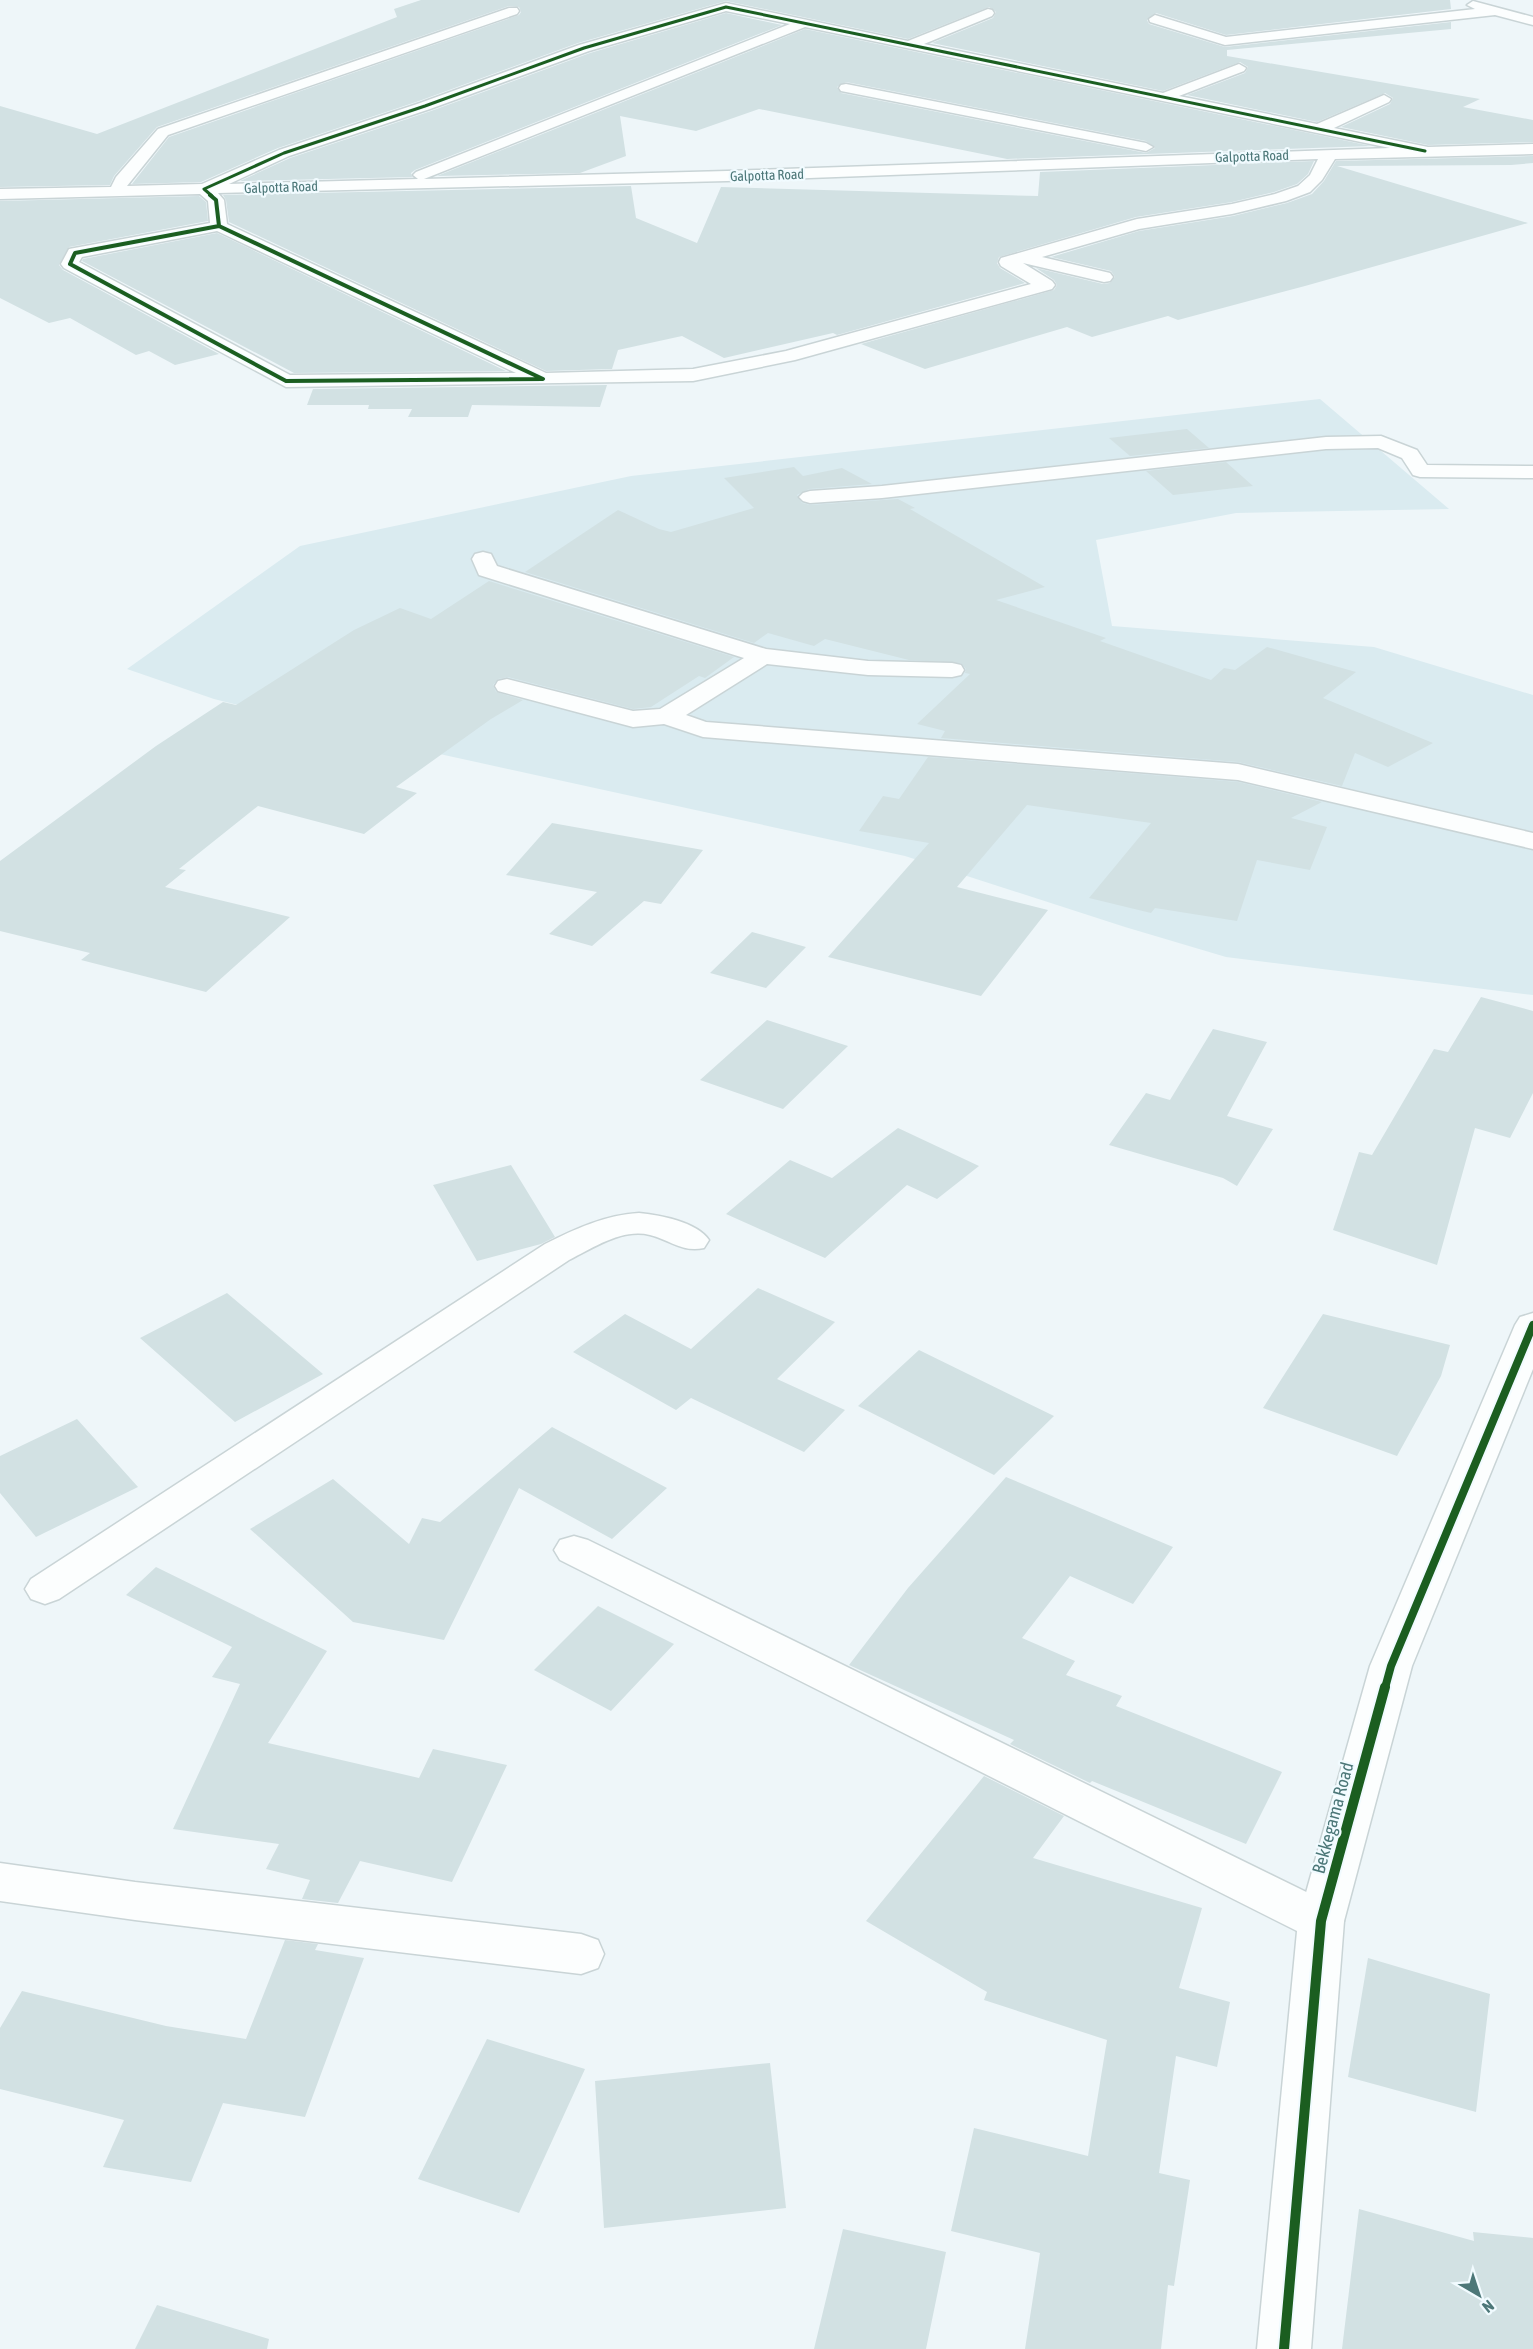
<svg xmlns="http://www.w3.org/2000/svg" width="1533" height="2349" font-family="'Asap Condensed',sans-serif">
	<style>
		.residential { fill: #daebf0 }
		.building { fill: #d2e1e3; fill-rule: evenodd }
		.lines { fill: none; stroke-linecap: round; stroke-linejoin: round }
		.minor-casing { stroke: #c9d4d6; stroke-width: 3 }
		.tertiary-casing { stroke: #c9d4d6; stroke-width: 3 }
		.minor { fill: #fcfefe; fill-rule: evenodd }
		.tertiary { fill: #fcfefe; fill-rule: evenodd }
		.cycleway-far3-casing { stroke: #f1fbff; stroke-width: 4.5 }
		.cycleway-far2-casing { stroke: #f1fbff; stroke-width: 6 }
		.cycleway-far1-casing { stroke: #f1fbff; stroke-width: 12 }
		.cycleway-casing { stroke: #f1fbff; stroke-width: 14 }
		.cycleway-far3 { stroke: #1b5e20; stroke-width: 3 }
		.cycleway-far2 { stroke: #1b5e20; stroke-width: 4 }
		.cycleway-far1 { stroke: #1b5e20; stroke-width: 8 }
		.cycleway { stroke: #1b5e20; stroke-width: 10 }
		.labels { text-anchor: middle; stroke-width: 4.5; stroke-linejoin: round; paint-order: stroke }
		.far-street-label { font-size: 14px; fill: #4c7778; stroke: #f1fbff }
		.near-street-label { font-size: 18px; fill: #4c7778; stroke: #f1fbff }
	</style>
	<rect width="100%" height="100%" fill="#eef6f9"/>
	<path class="residential" d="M 1320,399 L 1449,509 L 1236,513 L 1096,540 L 1112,626 L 1374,647 L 1533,695 L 1533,995 L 1226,957 L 1125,927 L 905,856 L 394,744 L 214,699 L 127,669 L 300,546 L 631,476 Z"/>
	<path class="building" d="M 421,0 L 1450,0 L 1451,9 L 1226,35 L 1156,13 L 1147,20 L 1149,24 L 1225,47 L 1451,22 L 1451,29 L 1227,50 L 1227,56 L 1480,99 L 1463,107 L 1533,120 L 1533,142 L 1428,145 L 1341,127 L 1390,104 L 1393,98 L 1385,93 L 1317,122 L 1187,95 L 1245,73 L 1248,67 L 1240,62 L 1163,91 L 932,43 L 993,18 L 996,12 L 989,7 L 908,39 L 726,1 L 578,43 L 419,101 L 278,148 L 201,182 L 132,184 L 169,137 L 519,15 L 521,12 L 519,7 L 509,6 L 157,127 L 114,176 L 110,185 L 0,187 L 0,106 L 97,134 L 397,17 L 394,9 Z
		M 726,13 L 782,25 L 415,170 L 411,173 L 412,177 L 240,181 L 290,158 L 431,111 L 590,53 Z
		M 805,29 L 1371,146 L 1007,159 L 759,109 L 696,131 L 620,116 L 626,156 L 580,173 L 437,176 ZM 846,82 L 1146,141 L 1155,148 L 1146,153 L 841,93 L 837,87 Z
		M 1533,156 L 1533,163 L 1511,165 L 1337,166 L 1528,223 L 1305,286 L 1178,320 L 1168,316 L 1092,337 L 1067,327 L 925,369 L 861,344 L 1054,290 L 1057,285 L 1054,280 L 1036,268 L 1103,284 L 1110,283 L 1115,277 L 1111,271 L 1051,257 L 1139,231 L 1233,216 L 1287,203 L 1312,194 L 1324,181 L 1336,161 Z
		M 1314,161 L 1308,174 L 1297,184 L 1274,192 L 1232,202 L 1136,217 L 999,257 L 997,263 L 1000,268 L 1025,283 L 837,335 L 833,333 L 724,358 L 682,336 L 618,350 L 612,369 L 546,371 L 229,222 L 226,200 L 223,195 L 631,186 L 636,218 L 697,243 L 721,187 L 1038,196 L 1040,172 Z
		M 199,196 L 206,202 L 208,221 L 69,247 L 59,265 L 63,270 L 219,354 L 175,365 L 149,351 L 136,355 L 70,318 L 49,323 L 0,298 L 0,201 Z
		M 217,233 L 506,371 L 294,373 L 82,261 L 83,259 Z
		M 607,385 L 600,407 L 472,405 L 468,417 L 408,417 L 412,409 L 368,409 L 369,405 L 307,405 L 313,389 Z
		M 1187,429 L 1209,448 L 1130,456 L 1109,438 Z
		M 1226,462 L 1253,486 L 1173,495 L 1146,471 Z
		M 794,467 L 803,476 L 842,468 L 872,484 L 809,489 L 797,495 L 802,503 L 810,505 L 898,499 L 915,508 L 910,509 L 1045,587 L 996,600 L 1106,638 L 1100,641 L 1211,680 L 1224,668 L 1235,670 L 1267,647 L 1356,672 L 1323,698 L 1433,743 L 1388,767 L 1355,753 L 1342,786 L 1238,762 L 941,738 L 945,731 L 917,724 L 970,674 L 965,673 L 966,669 L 961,663 L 909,660 L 825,639 L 814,646 L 768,633 L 754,643 L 525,572 L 618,510 L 659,529 L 671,532 L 754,508 L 724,478 Z
		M 489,581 L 734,657 L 705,678 L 699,676 L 651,707 L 633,709 L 508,677 L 498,679 L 493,685 L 496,692 L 523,700 L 491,719 L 396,787 L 417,793 L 364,834 L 258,806 L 179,869 L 186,870 L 165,887 L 290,917 L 206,992 L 81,960 L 90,953 L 0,931 L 0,861 L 156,746 L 223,702 L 236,705 L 354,630 L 400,608 L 431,619 Z
		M 928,757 L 1238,782 L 1322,802 L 1291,818 L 1327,827 L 1310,870 L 1257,860 L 1237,921 L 1155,908 L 1151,913 L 1089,898 L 1151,823 L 1027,805 L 957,887 L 1048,910 L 981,996 L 828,957 L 929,843 L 859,831 L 883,796 L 899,799 Z
		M 552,823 L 703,850 L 661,904 L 644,901 L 592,946 L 549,934 L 597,892 L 506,875 Z
		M 752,932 L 806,947 L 766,988 L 710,973 Z
		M 1481,997 L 1533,1011 L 1533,1093 L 1510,1138 L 1475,1128 L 1437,1265 L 1333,1230 L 1359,1152 L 1372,1155 L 1434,1049 L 1448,1052 Z
		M 767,1020 L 848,1046 L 783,1109 L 700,1080 Z
		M 1213,1029 L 1267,1042 L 1227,1116 L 1273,1129 L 1237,1186 L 1223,1178 L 1109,1145 L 1146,1093 L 1170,1100 Z
		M 898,1128 L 979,1166 L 937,1199 L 907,1185 L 825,1258 L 726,1214 L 790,1160 L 832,1178 Z
		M 511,1165 L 555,1237 L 541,1244 L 477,1261 L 433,1185 Z
		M 758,1288 L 835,1322 L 777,1379 L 845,1410 L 804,1452 L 691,1398 L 676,1410 L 573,1352 L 625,1314 L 691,1349 Z
		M 227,1293 L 323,1374 L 235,1422 L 140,1338 Z
		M 1323,1314 L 1450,1345 L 1441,1376 L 1397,1456 L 1263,1408 Z
		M 919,1350 L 1054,1416 L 994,1475 L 858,1406 Z
		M 77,1419 L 138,1487 L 36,1537 L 0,1493 L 0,1456 Z
		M 552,1427 L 667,1488 L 612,1539 L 519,1488 L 444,1640 L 353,1622 L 250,1529 L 333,1479 L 409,1544 L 422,1518 L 440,1522 Z
		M 1006,1477 L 1173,1547 L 1133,1604 L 1070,1576 L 1022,1638 L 1075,1661 L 1066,1675 L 1122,1696 L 1116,1706 L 1282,1772 L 1246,1844 L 1092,1781 L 1090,1783 L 1010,1744 L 1014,1740 L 849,1665 L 908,1588 Z
		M 156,1567 L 327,1651 L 268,1743 L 419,1778 L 433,1749 L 507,1765 L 452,1882 L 360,1861 L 338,1903 L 302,1899 L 310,1880 L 266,1869 L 279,1844 L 173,1829 L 240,1684 L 212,1677 L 232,1647 L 126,1595 Z
		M 598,1606 L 674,1644 L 611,1711 L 534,1670 Z
		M 984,1776 L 1064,1816 L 1033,1858 L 1202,1908 L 1179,1988 L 1230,2002 L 1217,2067 L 1176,2056 L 1159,2173 L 1190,2180 L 1174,2286 L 1168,2285 L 1161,2349 L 1025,2349 L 1040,2253 L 951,2231 L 974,2128 L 1088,2156 L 1107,2040 L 984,2000 L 987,1992 L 866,1921 Z
		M 285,1940 L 318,1944 L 315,1950 L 364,1958 L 305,2117 L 223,2103 L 191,2182 L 103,2167 L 124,2120 L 0,2089 L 0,2028 L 22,1991 L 166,2026 L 246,2039 Z
		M 1368,1958 L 1490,1994 L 1476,2112 L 1348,2077 Z
		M 487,2039 L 585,2069 L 519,2213 L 418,2179 Z
		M 770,2063 L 786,2208 L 604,2228 L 595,2081 Z
		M 1359,2209 L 1474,2241 L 1473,2232 L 1533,2238 L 1533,2349 L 1342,2349 Z
		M 843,2229 L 946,2252 L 926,2349 L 814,2349 Z
		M 157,2305 L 269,2339 L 267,2349 L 135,2349 Z"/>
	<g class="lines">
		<defs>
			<path id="minor" d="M 1473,1 L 1533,17 L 1533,25 L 1495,15 L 1225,45 L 1150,22 L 1149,19 L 1155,15 L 1226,37 L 1475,9 L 1467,5 Z
				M 726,3 L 908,41 L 988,9 L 992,10 L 994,13 L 992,16 L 924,44 L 1163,93 L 1239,64 L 1246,68 L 1244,71 L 1179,96 L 1317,124 L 1384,95 L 1391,99 L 1389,102 L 1334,128 L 1428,147 L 1533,144 L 1533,154 L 1335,159 L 1322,180 L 1310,192 L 1286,201 L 1232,214 L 1139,229 L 1042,257 L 1110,273 L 1113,277 L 1110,281 L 1104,282 L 1023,263 L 1052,281 L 1055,285 L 1052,289 L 795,360 L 693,381 L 286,387 L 64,268 L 61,264 L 69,249 L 210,223 L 208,201 L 200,194 L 0,199 L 0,189 L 111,187 L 116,177 L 158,129 L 509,8 L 517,8 L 519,11 L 517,14 L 168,135 L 127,186 L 202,184 L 279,150 L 420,103 L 579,45 ZM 726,11 L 790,24 L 416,172 L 413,175 L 418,179 L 229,184 L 289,156 L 430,109 L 589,51 ZM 805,27 L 1390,148 L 727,171 L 424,179 ZM 1318,159 L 1310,175 L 1298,186 L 1275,194 L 1232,204 L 1137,219 L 1001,258 L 999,262 L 1001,266 L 1031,284 L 786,351 L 693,369 L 546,373 L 227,224 L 224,200 L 218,193 L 727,181 ZM 217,231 L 516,373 L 290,375 L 79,262 L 82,257 Z
				M 846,84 L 1146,143 L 1153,147 L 1146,151 L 841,91 L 839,88 L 841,85 Z
				M 1381,436 L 1417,450 L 1427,465 L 1533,466 L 1533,478 L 1420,477 L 1413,475 L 1402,458 L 1378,448 L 1326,449 L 882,498 L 810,503 L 803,501 L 799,497 L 803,493 L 810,491 L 882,486 L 1326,437 Z
				M 483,552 L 491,554 L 497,566 L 766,649 L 868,661 L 952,663 L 961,665 L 964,670 L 961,675 L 952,677 L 868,675 L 767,664 L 686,715 L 706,722 L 1238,764 L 1533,833 L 1533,849 L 1238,780 L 703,737 L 664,724 L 633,727 L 498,691 L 495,686 L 498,681 L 507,679 L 633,711 L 660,709 L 744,658 L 479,575 L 472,559 L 475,554 Z
				M 639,1213 C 660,1215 697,1222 709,1240 L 704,1248 C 683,1253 670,1240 650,1235 C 622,1228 593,1248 569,1260 L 59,1599 L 45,1604 L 31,1599 L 25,1589 L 31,1579 L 545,1244 C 575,1229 605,1215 639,1213 Z
				M 574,1536 L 588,1540 L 1337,1907 L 1344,1921 L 1337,1935 L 1321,1940 L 1305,1935 L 560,1560 L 554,1550 L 560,1540 Z
				M 0,1863 L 135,1882 L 581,1934 L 598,1940 L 604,1954 L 598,1968 L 581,1974 L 135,1920 L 0,1901 Z"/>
			<path id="tertiary" d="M 1533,1313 L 1533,1369 L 1412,1666 L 1344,1921 L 1311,2349 L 1257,2349 L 1298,1921 L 1370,1666 L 1515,1325 L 1520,1317 Z"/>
		</defs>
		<use href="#minor" class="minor-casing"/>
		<use href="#tertiary" class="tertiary-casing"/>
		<use href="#minor" class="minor"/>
		<use href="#tertiary" class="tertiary"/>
		<defs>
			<path id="cycleway-far3" d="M 212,196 L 204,189 L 284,153 L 425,106 L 584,48 L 726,7 L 1425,151"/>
			<path id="cycleway-far2" d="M 210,195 L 216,200 L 219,226
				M 219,226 L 543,379 L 286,381 L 70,264 L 75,253 Z"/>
			<path id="cycleway-far1" d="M 1385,1688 L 1391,1666 L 1533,1325"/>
			<path id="cycleway" d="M 1284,2349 L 1321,1921 L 1385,1687"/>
		</defs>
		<use href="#cycleway-far3" class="cycleway-far3-casing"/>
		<use href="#cycleway-far2" class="cycleway-far2-casing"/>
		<use href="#cycleway-far1" class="cycleway-far1-casing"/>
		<use href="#cycleway" class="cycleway-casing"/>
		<use href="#cycleway-far3" class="cycleway-far3"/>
		<use href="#cycleway-far2" class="cycleway-far2"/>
		<use href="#cycleway-far1" class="cycleway-far1"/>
		<use href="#cycleway" class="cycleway"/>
	</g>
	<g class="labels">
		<g class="far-street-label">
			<text transform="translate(1252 156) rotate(-2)" y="5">Galpotta Road</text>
			<text transform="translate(767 175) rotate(-2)" y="5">Galpotta Road</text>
			<text transform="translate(281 187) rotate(-2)" y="5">Galpotta Road</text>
		</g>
		<g class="near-street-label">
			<text transform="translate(1333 1818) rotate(-75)" y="6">Bekkegama Road</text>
		</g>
	</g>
	<g transform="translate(1479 2295) rotate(141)" stroke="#f1fbff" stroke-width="4.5" paint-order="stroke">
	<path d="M0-4.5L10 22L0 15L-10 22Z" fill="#4c7778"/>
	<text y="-9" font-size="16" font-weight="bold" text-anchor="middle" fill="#4c7778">N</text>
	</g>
</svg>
